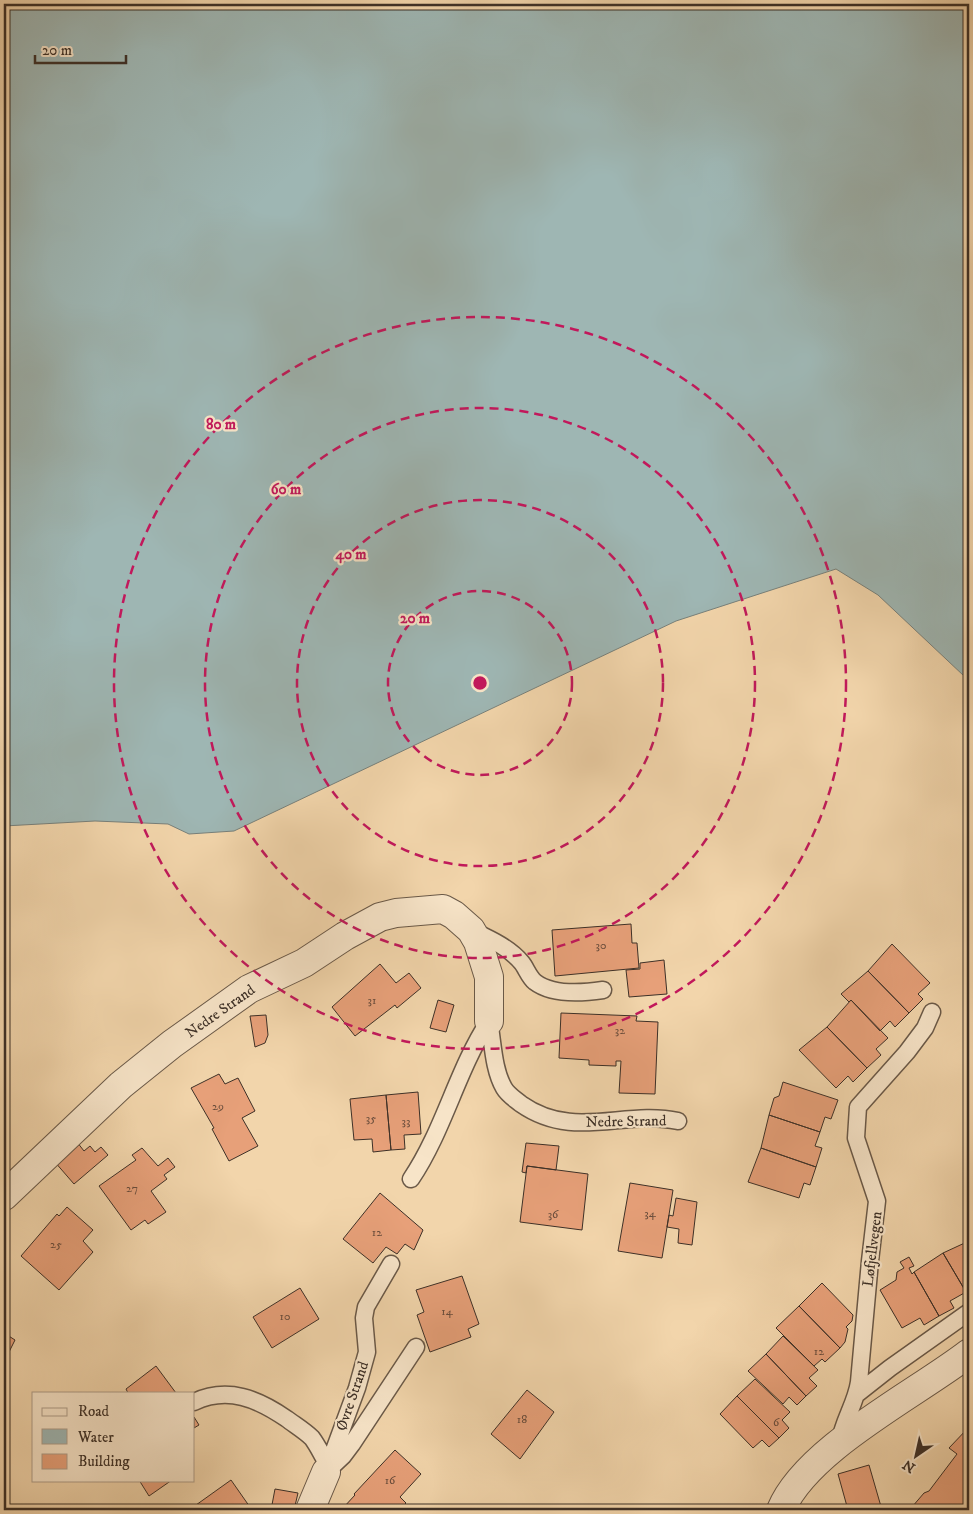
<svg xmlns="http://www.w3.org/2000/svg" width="973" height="1514" font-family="'IM FELL DW Pica',serif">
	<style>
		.water { fill: #9eb6b3; stroke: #77807b }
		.building { fill: #e7a079; stroke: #3d3027 }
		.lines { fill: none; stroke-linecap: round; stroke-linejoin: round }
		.service-casing { stroke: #6a5948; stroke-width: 19 }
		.minor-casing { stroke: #6a5948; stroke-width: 30 }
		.service { stroke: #f7e4c8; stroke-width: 16 }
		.minor { stroke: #f7e4c8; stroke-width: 28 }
		.ring { fill: none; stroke: #c2185b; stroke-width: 2.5; stroke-dasharray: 9 6 }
		.labels { text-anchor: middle; stroke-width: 4.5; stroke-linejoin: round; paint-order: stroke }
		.number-label { font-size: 12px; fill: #684c3c }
		.street-label { font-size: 15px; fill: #3d3027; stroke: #f7e4c8 }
		.centre { fill: #c2185b; stroke: #f7e4c8; stroke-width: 2.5 }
		.ring-label { font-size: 15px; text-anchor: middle; font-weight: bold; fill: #c2185b; stroke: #f7e4c8; stroke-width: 4.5; stroke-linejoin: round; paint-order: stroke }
	</style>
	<rect width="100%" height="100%" fill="#f2d5ab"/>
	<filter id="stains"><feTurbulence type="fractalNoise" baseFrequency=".004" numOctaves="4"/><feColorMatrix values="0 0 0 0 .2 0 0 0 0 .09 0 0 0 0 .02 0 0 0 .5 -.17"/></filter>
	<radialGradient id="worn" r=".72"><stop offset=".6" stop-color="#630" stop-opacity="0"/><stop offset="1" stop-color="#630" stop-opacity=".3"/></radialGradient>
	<path class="water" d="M 4,4 L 969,4 L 969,684 L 964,676 L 878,595 L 836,569 L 676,621 L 234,831 L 189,834 L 168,824 L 95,821 L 4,826 Z"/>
	<path class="building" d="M 631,924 L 632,943 L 637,943 L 639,968 L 555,976 L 552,930 Z
		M 892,944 L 930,983 L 918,994 L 923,999 L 909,1013 L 868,971 Z
		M 664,960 L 667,994 L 629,997 L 626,970 L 640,969 L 640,963 Z
		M 380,964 L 396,983 L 409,973 L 421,988 L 397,1008 L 395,1005 L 355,1036 L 332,1007 Z
		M 868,971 L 909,1013 L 895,1027 L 890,1021 L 880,1031 L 851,1000 L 849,1002 L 841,994 Z
		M 438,1000 L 454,1005 L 446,1032 L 430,1028 Z
		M 851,1000 L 888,1038 L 876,1049 L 881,1055 L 867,1068 L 827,1027 Z
		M 561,1013 L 637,1016 L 636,1021 L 658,1022 L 655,1094 L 619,1093 L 621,1061 L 616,1061 L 616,1066 L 589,1065 L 589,1060 L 559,1058 Z
		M 266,1015 L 268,1035 L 265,1043 L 255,1047 L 250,1016 Z
		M 827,1027 L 867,1068 L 853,1082 L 848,1076 L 836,1088 L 799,1050 Z
		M 219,1074 L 225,1084 L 238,1078 L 255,1111 L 242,1118 L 258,1146 L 229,1161 L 212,1129 L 214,1128 L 191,1088 Z
		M 783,1082 L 838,1100 L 831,1119 L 825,1117 L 820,1132 L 769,1115 L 774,1098 L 779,1096 Z
		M 418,1092 L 421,1134 L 404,1135 L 405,1149 L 391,1150 L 386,1095 Z
		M 386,1095 L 391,1150 L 373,1152 L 372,1139 L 354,1140 L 350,1099 Z
		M 769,1115 L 820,1132 L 815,1146 L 822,1148 L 816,1167 L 761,1148 Z
		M 77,1142 L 84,1151 L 90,1146 L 95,1152 L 101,1147 L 108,1155 L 74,1184 L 54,1161 Z
		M 526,1143 L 559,1146 L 556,1170 L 527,1166 L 526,1173 L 522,1172 Z
		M 142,1148 L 158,1166 L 168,1158 L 175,1167 L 164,1175 L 167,1179 L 151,1191 L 166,1212 L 148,1224 L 145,1220 L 131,1230 L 99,1186 L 136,1160 L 132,1155 Z
		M 761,1148 L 816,1167 L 810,1185 L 804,1183 L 799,1198 L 748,1182 Z
		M 527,1166 L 588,1174 L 582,1230 L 520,1222 Z
		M 630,1183 L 673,1190 L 662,1258 L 618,1251 Z
		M 380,1193 L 423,1230 L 414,1250 L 405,1244 L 397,1254 L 386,1247 L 373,1263 L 343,1239 Z
		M 676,1198 L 697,1202 L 692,1245 L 678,1243 L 679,1229 L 667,1227 L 669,1215 L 673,1216 Z
		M 67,1207 L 93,1230 L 83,1241 L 93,1252 L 59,1290 L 21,1256 L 57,1214 L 59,1216 Z
		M 969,1241 L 969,1289 L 966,1292 L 943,1253 Z
		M 943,1253 L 966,1292 L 950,1301 L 954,1308 L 939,1316 L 914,1272 Z
		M 909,1257 L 914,1266 L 909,1268 L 912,1274 L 914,1272 L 939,1316 L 924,1325 L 920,1318 L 902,1328 L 880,1290 L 896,1280 L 897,1272 L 904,1268 L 900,1262 Z
		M 462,1276 L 479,1324 L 468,1329 L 471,1337 L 430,1352 L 417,1315 L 424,1312 L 416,1290 Z
		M 822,1283 L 853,1315 L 852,1321 L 846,1327 L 848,1329 L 845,1342 L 840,1348 L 799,1306 Z
		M 300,1288 L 319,1319 L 272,1348 L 253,1317 Z
		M 799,1306 L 840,1348 L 825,1362 L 822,1359 L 814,1366 L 776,1328 Z
		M 4,1333 L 15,1340 L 7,1356 L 4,1354 Z
		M 783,1336 L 818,1370 L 809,1378 L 817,1386 L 806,1396 L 766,1354 Z
		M 766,1354 L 806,1396 L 797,1405 L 789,1397 L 783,1404 L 748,1371 Z
		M 156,1366 L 176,1393 L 128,1393 L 126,1389 Z
		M 755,1379 L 790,1412 L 782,1420 L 789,1428 L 779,1438 L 737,1396 Z
		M 527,1390 L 554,1412 L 520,1459 L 491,1434 Z
		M 737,1396 L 779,1438 L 769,1447 L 762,1440 L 753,1448 L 720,1414 Z
		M 194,1417 L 199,1425 L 194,1428 Z
		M 969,1427 L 969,1510 L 916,1510 L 912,1507 L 924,1493 L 929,1491 L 957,1454 L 949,1448 Z
		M 395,1450 L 421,1474 L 400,1497 L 406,1503 L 399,1510 L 392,1508 L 390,1510 L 346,1510 L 343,1508 L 355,1495 L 354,1494 Z
		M 869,1465 L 882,1510 L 848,1510 L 838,1474 Z
		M 139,1480 L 172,1480 L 149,1496 Z
		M 231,1480 L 252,1510 L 189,1510 Z
		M 275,1489 L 298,1493 L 294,1510 L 271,1510 Z"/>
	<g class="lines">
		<defs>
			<path id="service" d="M 473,931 C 490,939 510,948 522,963 C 526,968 529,977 535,982 C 552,995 583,993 603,990
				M 489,1021 C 493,1042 493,1069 504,1088 C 508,1095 515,1099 521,1104 C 574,1141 624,1109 678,1121
				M 411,1179 C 444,1130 457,1070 489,1021
				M 857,1394 L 890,1368 L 969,1312
				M 194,1402 C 228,1386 258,1399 287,1419 C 295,1425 305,1431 312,1438 C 318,1446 323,1457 328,1465 L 326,1472 L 343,1456 L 352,1444 L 416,1347
				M 840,1441 C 843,1421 856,1403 859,1382 L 870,1261 L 877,1201 L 856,1138 L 858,1107 L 907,1052 L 925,1028 L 932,1012
				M 326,1472 L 357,1388 L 367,1352 L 364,1318 L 366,1307 L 391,1264"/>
			<path id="minor" d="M 4,1196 L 121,1085 L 172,1044 L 249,989 L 304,963 L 345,936 L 380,917 L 396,913 L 443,909 L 454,915 L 471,930 L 478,942 L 489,977 L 489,1021
				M 310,1510 L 326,1472
				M 781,1510 C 806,1449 916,1394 969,1353"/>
		</defs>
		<use href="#service" class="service-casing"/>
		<use href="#minor" class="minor-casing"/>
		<use href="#service" class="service"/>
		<use href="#minor" class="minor"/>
	</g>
	<g class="ring">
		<circle cx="480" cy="683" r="92"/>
		<circle cx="480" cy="683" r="183"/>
		<circle cx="480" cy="683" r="275"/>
		<circle cx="480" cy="683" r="366"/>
	</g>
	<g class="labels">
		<g class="number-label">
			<text x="601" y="949">30</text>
			<text x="372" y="1004">31</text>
			<text x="620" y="1034">32</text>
			<text x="218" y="1110">29</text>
			<text x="371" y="1122">35</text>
			<text x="406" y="1125">33</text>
			<text x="132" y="1192">27</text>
			<text x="650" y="1217">34</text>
			<text x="553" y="1218">36</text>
			<text x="377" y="1236">12</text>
			<text x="56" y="1248">25</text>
			<text x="447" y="1315">14</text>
			<text x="285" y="1320">10</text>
			<text x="819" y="1355">12</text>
			<text x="522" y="1423">18</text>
			<text x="776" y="1426">6</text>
			<text x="390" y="1484">16</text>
		</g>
		<g class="street-label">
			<text transform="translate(220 1011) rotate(-35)" y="5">Nedre Strand</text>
			<text transform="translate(626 1121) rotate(-1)" y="5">Nedre Strand</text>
			<text transform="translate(872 1249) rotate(-83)" y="5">Løfjellvegen</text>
			<text transform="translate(352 1396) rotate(-71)" y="5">Øvre Strand</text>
		</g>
	</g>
	<circle cx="480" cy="683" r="8" class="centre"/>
	<g class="ring-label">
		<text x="221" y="429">80 m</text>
		<text x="286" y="494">60 m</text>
		<text x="351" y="559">40 m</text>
		<text x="415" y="623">20 m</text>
	</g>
	<rect width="973" height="1514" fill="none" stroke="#f2d5ab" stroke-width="20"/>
	<rect x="5" y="5" width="963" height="1504" fill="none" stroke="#3d3027" stroke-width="2.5"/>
	<rect x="10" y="10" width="953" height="1494" fill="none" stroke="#3d3027"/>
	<rect x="32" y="1392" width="162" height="90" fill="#f7e4c8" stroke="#ad9c88"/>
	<rect x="42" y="1408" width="25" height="8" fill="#f7e4c8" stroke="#ad9c88"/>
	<text x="78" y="1416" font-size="15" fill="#3d3027">Road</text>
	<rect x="42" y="1429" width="25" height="15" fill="#9eb6b3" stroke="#ad9c88"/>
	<text x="78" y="1442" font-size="15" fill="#3d3027">Water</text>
	<rect x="42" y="1454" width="25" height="15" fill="#e7a079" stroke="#ad9c88"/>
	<text x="78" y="1466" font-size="15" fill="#3d3027">Building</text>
	<g transform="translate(916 1456) rotate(214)" stroke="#f7e4c8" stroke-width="4" paint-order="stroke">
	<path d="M0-4L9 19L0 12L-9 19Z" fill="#3d3027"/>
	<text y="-8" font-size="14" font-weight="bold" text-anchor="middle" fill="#3d3027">N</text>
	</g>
	<path d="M35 55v8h91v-8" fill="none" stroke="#3d3027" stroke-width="2.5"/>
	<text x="42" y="55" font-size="15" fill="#3d3027" stroke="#f7e4c8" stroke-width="4" paint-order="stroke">20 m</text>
	<rect width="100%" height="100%" filter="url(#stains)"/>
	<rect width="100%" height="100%" fill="url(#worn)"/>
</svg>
